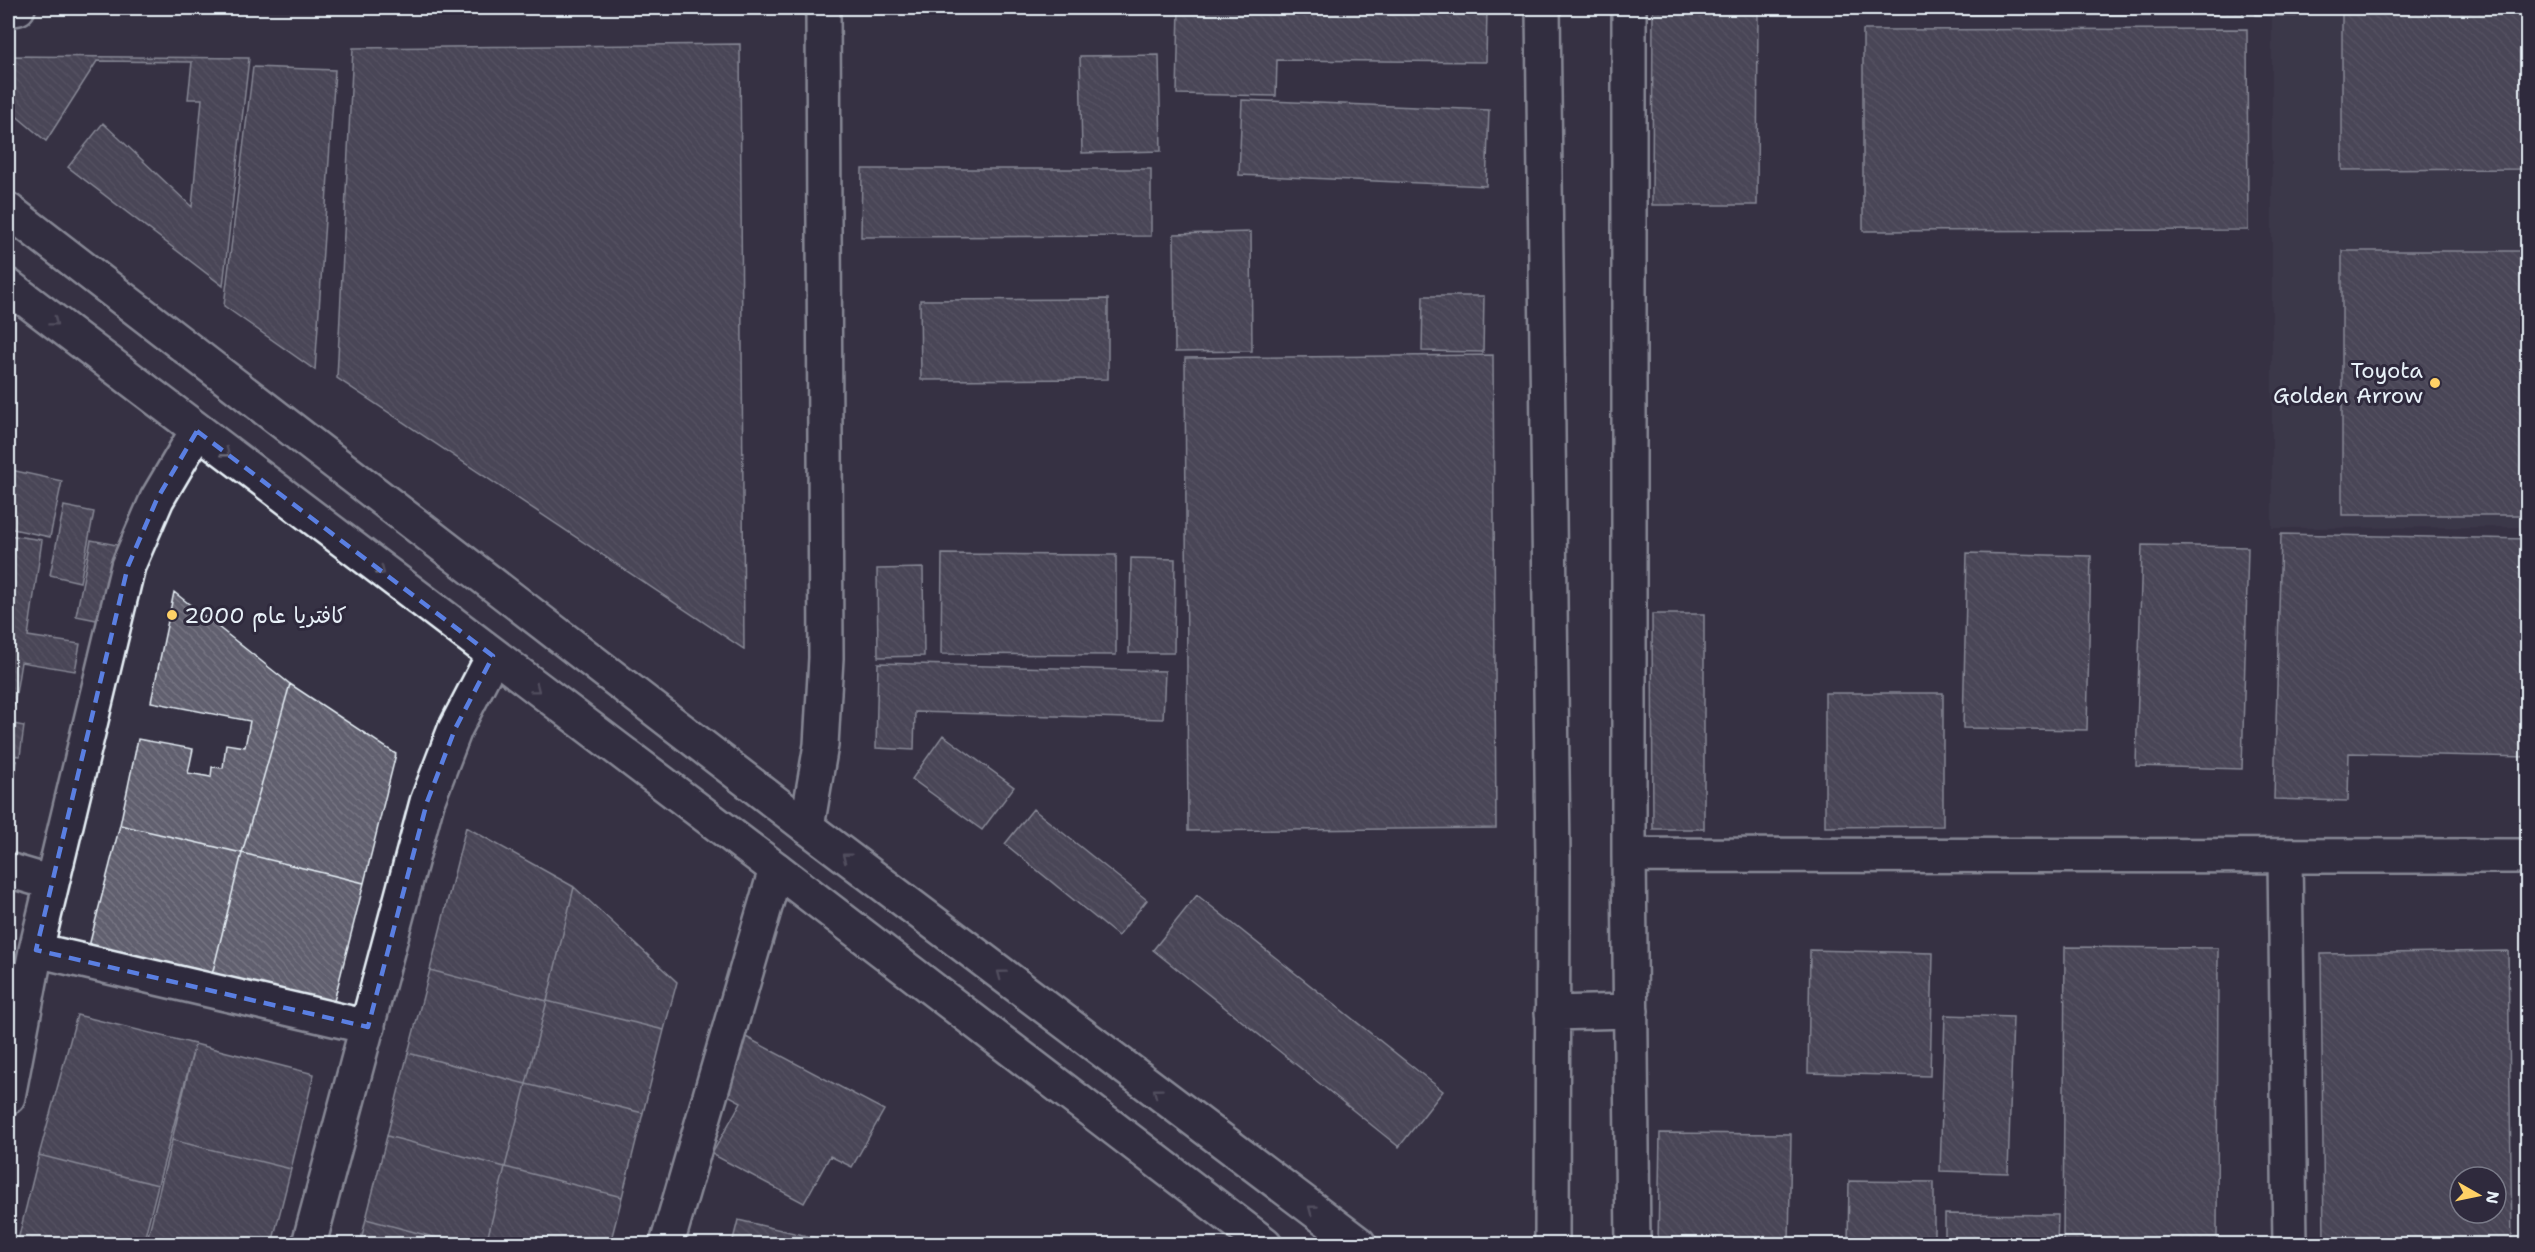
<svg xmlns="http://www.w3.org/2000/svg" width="2535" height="1252" font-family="'Shantell Sans','Playpen Sans Arabic',sans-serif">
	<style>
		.built { fill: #433f51 }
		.building { fill: url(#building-back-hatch); stroke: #e8f1f8; stroke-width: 1.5; fill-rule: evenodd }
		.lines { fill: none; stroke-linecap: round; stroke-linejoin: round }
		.street-casing { stroke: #e8f1f8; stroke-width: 38 }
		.secondary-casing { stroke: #e8f1f8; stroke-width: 38 }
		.street { stroke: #2f2a3d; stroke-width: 33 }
		.secondary { stroke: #2f2a3d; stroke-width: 33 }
		.oneway { stroke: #70707e }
		.marked { fill: none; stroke: #5a7fe2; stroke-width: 4.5; stroke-dasharray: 12 8; stroke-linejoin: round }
		.poi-dot { fill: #ffd166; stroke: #2f2a3d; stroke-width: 2 }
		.labels { text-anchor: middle; stroke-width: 6; stroke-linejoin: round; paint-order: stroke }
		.poi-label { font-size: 22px; fill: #e8f1f8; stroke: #2f2a3d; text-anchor: end }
	</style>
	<defs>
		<pattern id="building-back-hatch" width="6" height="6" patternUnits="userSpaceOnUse" patternTransform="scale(1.5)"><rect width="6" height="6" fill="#605e6e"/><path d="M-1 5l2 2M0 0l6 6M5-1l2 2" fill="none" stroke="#777683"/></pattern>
	</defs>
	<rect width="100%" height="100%" fill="#363244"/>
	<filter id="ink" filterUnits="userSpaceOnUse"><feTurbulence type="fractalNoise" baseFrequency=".0167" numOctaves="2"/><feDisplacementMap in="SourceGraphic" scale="12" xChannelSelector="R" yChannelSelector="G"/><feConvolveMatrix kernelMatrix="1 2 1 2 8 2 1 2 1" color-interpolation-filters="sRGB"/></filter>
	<g filter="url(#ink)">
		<path class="built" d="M 2272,8 L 2527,8 L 2527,527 L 2272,528 Z"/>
		<path class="building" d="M 1179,8 L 1487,8 L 1486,62 L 1277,60 L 1276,96 L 1177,94 Z
			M 1653,8 L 1758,8 L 1757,205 L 1652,205 Z
			M 1928,8 L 2243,8 L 2243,15 L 1928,15 Z
			M 2255,8 L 2296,8 L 2296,16 L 2255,15 Z
			M 2342,8 L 2528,8 L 2528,169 L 2342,170 Z
			M 2247,29 L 2248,230 L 1863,231 L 1863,30 Z
			M 740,44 L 744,649 L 337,378 L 353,48 Z
			M 1159,55 L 1161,151 L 1082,153 L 1080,56 Z
			M 8,56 L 249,58 L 223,286 L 68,167 L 103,123 L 192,207 L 202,99 L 188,99 L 192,62 L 97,61 L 46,141 L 8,109 Z
			M 253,67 L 335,70 L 315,370 L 224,306 Z
			M 1242,100 L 1489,110 L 1486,186 L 1239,175 Z
			M 862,169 L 1151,169 L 1151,236 L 861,237 Z
			M 1251,232 L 1252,351 L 1175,352 L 1174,234 Z
			M 2342,251 L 2528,251 L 2528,515 L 2342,515 Z
			M 1423,296 L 1484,296 L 1483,352 L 1422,351 Z
			M 1108,299 L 1108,379 L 921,380 L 920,300 Z
			M 1493,355 L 1496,828 L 1188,831 L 1185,358 Z
			M 11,470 L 62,481 L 50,537 L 8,528 L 8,487 Z
			M 64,506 L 94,512 L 80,582 L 50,575 Z
			M 2281,534 L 2528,539 L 2528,757 L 2349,753 L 2348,801 L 2274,799 Z
			M 8,535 L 42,540 L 28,636 L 80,644 L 75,671 L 21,662 L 14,706 L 8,705 Z
			M 91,540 L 117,545 L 102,621 L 76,616 Z
			M 2142,545 L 2248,547 L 2242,769 L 2136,766 Z
			M 1967,553 L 2091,556 L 2087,730 L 1963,728 Z
			M 942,554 L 1116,555 L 1116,655 L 941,654 Z
			M 1131,558 L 1175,559 L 1174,653 L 1129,653 Z
			M 923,568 L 924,656 L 878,657 L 877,569 Z
			M 174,592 L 290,684 L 242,853 L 120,825 L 138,739 L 193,749 L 188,773 L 211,777 L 212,767 L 223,768 L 226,744 L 245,747 L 250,721 L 151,702 Z
			M 1652,614 L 1704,614 L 1704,829 L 1653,829 Z
			M 878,663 L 1165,671 L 1163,719 L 915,712 L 914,750 L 876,748 Z
			M 290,684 L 396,754 L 364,883 L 242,853 Z
			M 1825,693 L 1943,693 L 1943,826 L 1825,827 Z
			M 8,723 L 24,726 L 20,756 L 8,755 Z
			M 943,735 L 1014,787 L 982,830 L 912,779 Z
			M 8,760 L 17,761 L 10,819 L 8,819 Z
			M 1033,809 L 1147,900 L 1118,936 L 1005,844 Z
			M 120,825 L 242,853 L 210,983 L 87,954 Z
			M 466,827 L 574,887 L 547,1001 L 430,970 Z
			M 242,853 L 364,883 L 331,1013 L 210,983 Z
			M 574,887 L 677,982 L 664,1030 L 547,1001 Z
			M 1197,895 L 1443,1091 L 1399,1147 L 1153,950 Z
			M 2065,947 L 2218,948 L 2217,1244 L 2063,1244 Z
			M 1810,950 L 1933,953 L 1930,1076 L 1808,1073 Z
			M 2508,951 L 2512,1244 L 2324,1244 L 2321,954 ZM 2460,1177 L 2496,1177 L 2496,1213 L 2460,1213 Z
			M 430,970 L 547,1001 L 526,1084 L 408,1053 Z
			M 547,1001 L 664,1030 L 643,1113 L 526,1084 Z
			M 77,1015 L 195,1044 L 158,1185 L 39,1155 Z
			M 1945,1015 L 2013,1017 L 2008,1173 L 1940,1171 Z
			M 744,1036 L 884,1110 L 852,1167 L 830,1156 L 804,1203 L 712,1154 L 741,1102 L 715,1088 Z
			M 195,1044 L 314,1074 L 291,1169 L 172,1140 Z
			M 408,1053 L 526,1084 L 505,1167 L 387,1136 Z
			M 526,1084 L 643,1113 L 622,1197 L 505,1167 Z
			M 1660,1133 L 1791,1134 L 1789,1244 L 1658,1244 Z
			M 387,1136 L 505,1167 L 486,1244 L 459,1244 L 366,1219 Z
			M 172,1140 L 291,1169 L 272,1244 L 182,1244 L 148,1236 Z
			M 39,1155 L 158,1185 L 143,1244 L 17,1244 Z
			M 505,1167 L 622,1197 L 610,1244 L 486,1244 Z
			M 1849,1181 L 1934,1182 L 1934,1244 L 1848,1244 Z
			M 1945,1214 L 2058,1215 L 2057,1244 L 1945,1244 Z
			M 366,1219 L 459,1244 L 360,1244 Z
			M 738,1220 L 816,1238 L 814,1244 L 732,1244 Z
			M 148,1236 L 182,1244 L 146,1244 Z"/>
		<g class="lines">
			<defs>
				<path id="street" d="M 1543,8 L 1553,857 L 1552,1244
					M 1629,8 L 1629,855 L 1633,1244
					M 8,10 L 18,8
					M 807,827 L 821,745 L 826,658 L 823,8
					M 1629,855 L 2528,856
					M 2285,857 L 2290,1244
					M 8,870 L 52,883
					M 36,950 L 368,1027
					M 1552,1013 L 1631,1011
					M 8,1097 L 36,950 L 128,566 L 157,499 L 197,431
					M 309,1244 L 427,802 L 455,729 L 493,656
					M 667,1244 L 776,869"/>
				<path id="secondary" d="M 8,210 L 807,827 L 1359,1244
					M 8,286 L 776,869 L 1265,1244"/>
			</defs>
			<use href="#street" class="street-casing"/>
			<use href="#secondary" class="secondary-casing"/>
			<use href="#street" class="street"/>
			<use href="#secondary" class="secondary"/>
		</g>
		<defs><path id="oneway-chevron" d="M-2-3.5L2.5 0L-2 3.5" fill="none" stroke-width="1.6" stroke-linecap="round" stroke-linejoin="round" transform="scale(1.5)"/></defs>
		<g class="oneway">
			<use href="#oneway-chevron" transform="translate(54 322) rotate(37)"/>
			<use href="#oneway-chevron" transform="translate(226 453) rotate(37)"/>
			<use href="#oneway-chevron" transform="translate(381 571) rotate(37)"/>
			<use href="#oneway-chevron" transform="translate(536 689) rotate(37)"/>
			<use href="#oneway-chevron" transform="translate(846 857) rotate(-143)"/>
			<use href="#oneway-chevron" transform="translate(1001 974) rotate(-143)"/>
			<use href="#oneway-chevron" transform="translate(1157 1092) rotate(-143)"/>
			<use href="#oneway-chevron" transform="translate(1312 1209) rotate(-143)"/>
		</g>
	</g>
	<path d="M0 0H2535V1252H0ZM 197,431 L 493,656 L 455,729 L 427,802 L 368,1027 L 36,950 L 128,566 L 157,499 Z" fill="#363244" fill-opacity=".55" fill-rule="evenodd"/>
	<path class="marked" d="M 197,431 L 493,656 L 455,729 L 427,802 L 368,1027 L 36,950 L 128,566 L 157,499 Z"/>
	<g class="poi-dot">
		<circle cx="2435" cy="383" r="6"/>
		<circle cx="172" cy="615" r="6"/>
	</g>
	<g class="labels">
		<g class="poi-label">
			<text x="2423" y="378">Toyota<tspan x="2423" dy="25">Golden Arrow</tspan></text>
			<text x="184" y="623" text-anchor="start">كافتريا عام 2000</text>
		</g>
	</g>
	<rect width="2535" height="1252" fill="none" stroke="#2f2a3d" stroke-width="30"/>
	<rect x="15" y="15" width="2505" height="1222" fill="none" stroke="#e8f1f8" stroke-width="2" filter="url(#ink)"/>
	<g transform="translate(2478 1195) rotate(99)"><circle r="28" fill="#2f2a3d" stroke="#797a88" stroke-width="1.5"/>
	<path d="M0-4.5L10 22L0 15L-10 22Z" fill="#ffd166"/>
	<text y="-9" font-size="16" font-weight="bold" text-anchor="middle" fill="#e8f1f8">N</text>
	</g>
</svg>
